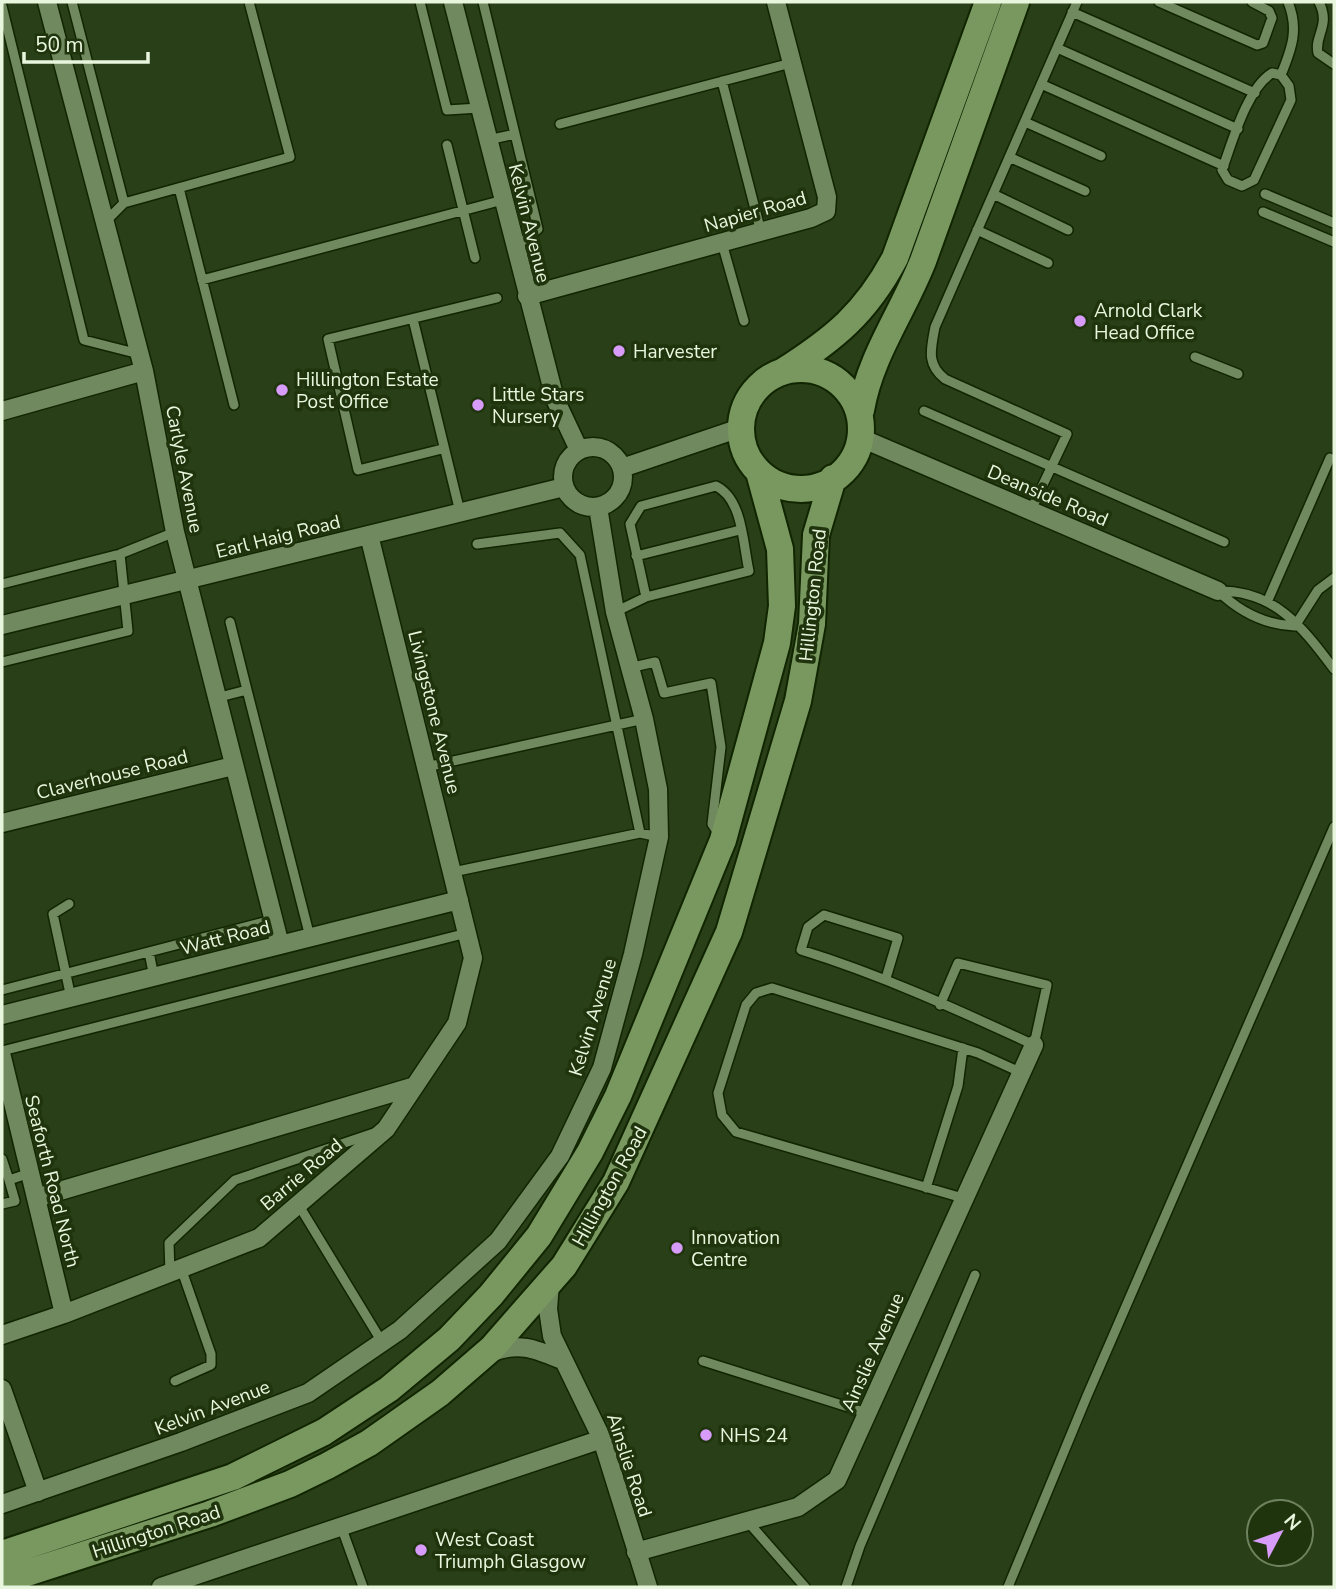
<svg xmlns="http://www.w3.org/2000/svg" width="1336" height="1589" font-family="'Nunito Sans',sans-serif">
	<style>
		.lines { fill: none; stroke-linecap: round; stroke-linejoin: round }
		.lane-casing { stroke: #112500; stroke-width: 12 }
		.street-casing { stroke: #112500; stroke-width: 21 }
		.primary-casing { stroke: #112500; stroke-width: 30 }
		.lane { stroke: #70895e; stroke-width: 9 }
		.street { stroke: #70895e; stroke-width: 18 }
		.primary { stroke: #789860; stroke-width: 26 }
		.poi-dot { fill: #d79bf9; stroke: #1f340c; stroke-width: 2.5 }
		.labels { text-anchor: middle; stroke-width: 7; stroke-linejoin: round; paint-order: stroke }
		.street-label { font-size: 19px; fill: #e8f6de; stroke: #1f340c }
		.poi-label { font-size: 19px; fill: #e8f6de; stroke: #1f340c; text-anchor: start }
	</style>
	<rect width="100%" height="100%" fill="#293f17"/>
	<g class="lines">
		<defs>
			<path id="lane" d="M 72,2 L 124,203
				M 420,2 L 447,110 L 479,108
				M 483,2 L 538,229 L 515,247
				M 1159,2 L 1257,45 L 1263,43 L 1272,18 L 1269,11 L 1252,2
				M 1319,2 C 1331,26 1314,35 1318,53 L 1334,64
				M 2,6 L 84,340 L 139,354
				M 1072,12 L 1255,93
				M 1057,48 L 1238,129
				M 1272,73 L 1281,75 L 1289,86 L 1291,100 L 1254,180 L 1242,186 L 1228,180 L 1222,170 C 1232,143 1247,88 1272,73 Z
				M 1281,75 C 1292,48 1299,29 1288,2
				M 722,81 L 761,232
				M 1041,84 L 1224,166
				M 1025,122 L 1101,156
				M 560,124 L 791,63
				M 488,140 L 515,134
				M 447,145 L 475,258
				M 1009,157 L 1085,191
				M 179,188 L 234,405
				M 993,194 L 1068,230
				M 1265,194 L 1334,223
				M 1263,212 L 1334,242
				M 106,221 L 124,203 L 290,157 L 249,2
				M 977,230 L 1048,263
				M 722,243 L 744,321
				M 202,280 L 503,200
				M 413,319 L 460,512
				M 1195,357 L 1238,374
				M 924,411 L 1224,542
				M 442,449 L 358,470 L 328,339 L 497,298
				M 1031,510 L 1067,434 L 945,379 C 926,364 931,349 935,327 L 1077,2
				M 477,544 L 560,533 L 580,555 L 640,833
				M 636,556 L 740,530
				M 2,584 L 120,554 L 175,532
				M 1218,591 C 1275,590 1303,628 1334,669
				M 1218,591 C 1240,612 1265,625 1295,626
				M 1268,600 L 1330,458
				M 615,612 L 646,597 L 749,571 C 743,545 743,499 716,486 L 641,506 L 630,524 L 646,597
				M 1295,626 L 1318,590 L 1334,578
				M 2,662 L 128,631 L 120,554
				M 629,668 L 655,662 L 664,693 L 711,683 L 721,747 L 712,824 L 720,836
				M 247,690 L 310,937
				M 216,698 L 247,690 L 230,622
				M 426,767 L 644,719
				M 453,872 L 640,833 L 659,837
				M 69,904 L 53,914 L 71,998
				M 149,952 L 154,977
				M 886,978 L 898,938 L 824,915 L 808,927 L 801,950 C 882,975 958,1010 1034,1045 L 1047,985 L 958,963 L 940,1005
				M 2,990 L 272,920
				M 2,1051 L 467,933
				M 2,1159 L 9,1180 L 30,1173
				M 926,1188 L 958,1086 L 963,1048
				M 966,1199 L 736,1132 L 722,1115 L 718,1093 L 746,1005 L 756,993 L 772,988 L 978,1053 L 1022,1073
				M 2,1204 L 15,1201 L 9,1180
				M 298,1204 L 382,1342
				M 170,1273 L 169,1243 L 235,1180 L 374,1133
				M 703,1361 L 867,1413
				M 175,1381 L 211,1365 L 211,1354 L 181,1268
				M 749,1523 L 805,1587
				M 341,1526 L 363,1587
				M 846,1587 L 860,1546 L 975,1275
				M 1008,1587 L 1087,1396 L 1334,827"/>
			<path id="street" d="M 47,2 L 144,371 L 175,532 L 280,945
				M 453,2 L 555,399 L 579,450
				M 527,296 L 811,218 L 826,211 L 827,197 L 776,2
				M 2,411 L 144,371
				M 861,438 L 1218,591
				M563 477a30 30 0 1 1 60 0a30 30 0 1 1-60 0Z
				M 622,468 L 740,428
				M 2,625 L 564,487
				M 2,823 L 233,766
				M 2,1015 L 459,900
				M 2,1057 L 64,1314
				M 36,1198 L 412,1087
				M 550,1283 L 548,1309 L 552,1336 L 602,1439 L 648,1587
				M 2,1335 L 64,1314 L 259,1238 L 386,1129 L 457,1023 L 473,958 L 369,535
				M 492,1352 C 520,1342 535,1349 562,1360
				M 2,1389 L 38,1492
				M 2,1504 L 181,1442 L 308,1393 L 400,1330 L 498,1241 L 560,1156 L 602,1068 L 633,954 L 659,837 L 658,789 L 644,719 L 615,612 L 598,507
				M 636,1552 L 798,1507 L 837,1480 L 1034,1045
				M 161,1587 L 602,1439"/>
			<path id="primary" d="M741 429a60 60 0 1 1 120 0a60 60 0 1 1-120 0Z
				M 782,372 C 834,339 866,313 895,258 L 988,2
				M 861,410 C 870,356 903,312 923,261 L 1016,2
				M 2,1554 L 233,1477 L 324,1432 L 389,1389 L 449,1339 L 491,1295 L 539,1236 L 590,1152 L 618,1096 L 723,840 L 777,643 L 782,606 L 780,549 L 759,472
				M 2,1581 L 210,1514 L 290,1484 L 327,1466 L 369,1443 L 440,1393 L 492,1348 L 564,1266 L 616,1182 L 729,932 L 798,701 L 812,624 L 816,535 L 833,478"/>
		</defs>
		<use href="#lane" class="lane-casing"/>
		<use href="#street" class="street-casing"/>
		<use href="#primary" class="primary-casing"/>
		<use href="#lane" class="lane"/>
		<use href="#street" class="street"/>
		<use href="#primary" class="primary"/>
	</g>
	<g class="poi-dot">
		<circle cx="1080" cy="321" r="7"/>
		<circle cx="619" cy="351" r="7"/>
		<circle cx="282" cy="390" r="7"/>
		<circle cx="478" cy="405" r="7"/>
		<circle cx="677" cy="1248" r="7"/>
		<circle cx="706" cy="1435" r="7"/>
		<circle cx="421" cy="1550" r="7"/>
	</g>
	<g class="labels">
		<g class="street-label">
			<text transform="translate(755 211) rotate(-16)" y="7">Napier Road</text>
			<text transform="translate(530 223) rotate(76)" y="7">Kelvin Avenue</text>
			<text transform="translate(185 469) rotate(79)" y="7">Carlyle Avenue</text>
			<text transform="translate(1048 495) rotate(23)" y="7">Deanside Road</text>
			<text transform="translate(278 536) rotate(-14)" y="7">Earl Haig Road</text>
			<text transform="translate(812 595) rotate(-84)" y="7">Hillington Road</text>
			<text transform="translate(435 712) rotate(76)" y="7">Livingstone Avenue</text>
			<text transform="translate(112 774) rotate(-14)" y="7">Claverhouse Road</text>
			<text transform="translate(225 937) rotate(-14)" y="7">Watt Road</text>
			<text transform="translate(592 1017) rotate(-73)" y="7">Kelvin Avenue</text>
			<text transform="translate(301 1174) rotate(-40)" y="7">Barrie Road</text>
			<text transform="translate(53 1181) rotate(76)" y="7">Seaforth Road North</text>
			<text transform="translate(609 1186) rotate(-61)" y="7">Hillington Road</text>
			<text transform="translate(872 1352) rotate(-66)" y="7">Ainslie Avenue</text>
			<text transform="translate(212 1407) rotate(-21)" y="7">Kelvin Avenue</text>
			<text transform="translate(630 1465) rotate(72)" y="7">Ainslie Road</text>
			<text transform="translate(156 1531) rotate(-18)" y="7">Hillington Road</text>
		</g>
		<g class="poi-label">
			<text x="1094" y="317">Arnold Clark<tspan x="1094" dy="22">Head Office</tspan></text>
			<text x="633" y="358">Harvester</text>
			<text x="296" y="386">Hillington Estate<tspan x="296" dy="22">Post Office</tspan></text>
			<text x="492" y="401">Little Stars<tspan x="492" dy="22">Nursery</tspan></text>
			<text x="691" y="1244">Innovation<tspan x="691" dy="22">Centre</tspan></text>
			<text x="720" y="1442">NHS 24</text>
			<text x="435" y="1546">West Coast<tspan x="435" dy="22">Triumph Glasgow</tspan></text>
		</g>
	</g>
	<rect width="1336" height="1589" fill="none" stroke="#e8f6de" stroke-width="7"/>
	<g transform="translate(1280 1533) rotate(49)"><circle r="33" fill="#1f340c" stroke="#6f8260" stroke-width="2"/>
	<path d="M0-5L12 26L0 18L-12 26Z" fill="#d79bf9"/>
	<text y="-10" font-size="19" font-weight="bold" text-anchor="middle" fill="#e8f6de">N</text>
	</g>
	<path d="M24 52v10h124v-10" fill="none" stroke="#e8f6de" stroke-width="3.5"/>
	<text x="35" y="52" font-size="21" fill="#e8f6de" stroke="#1f340c" stroke-width="5" paint-order="stroke">50 m</text>
</svg>
